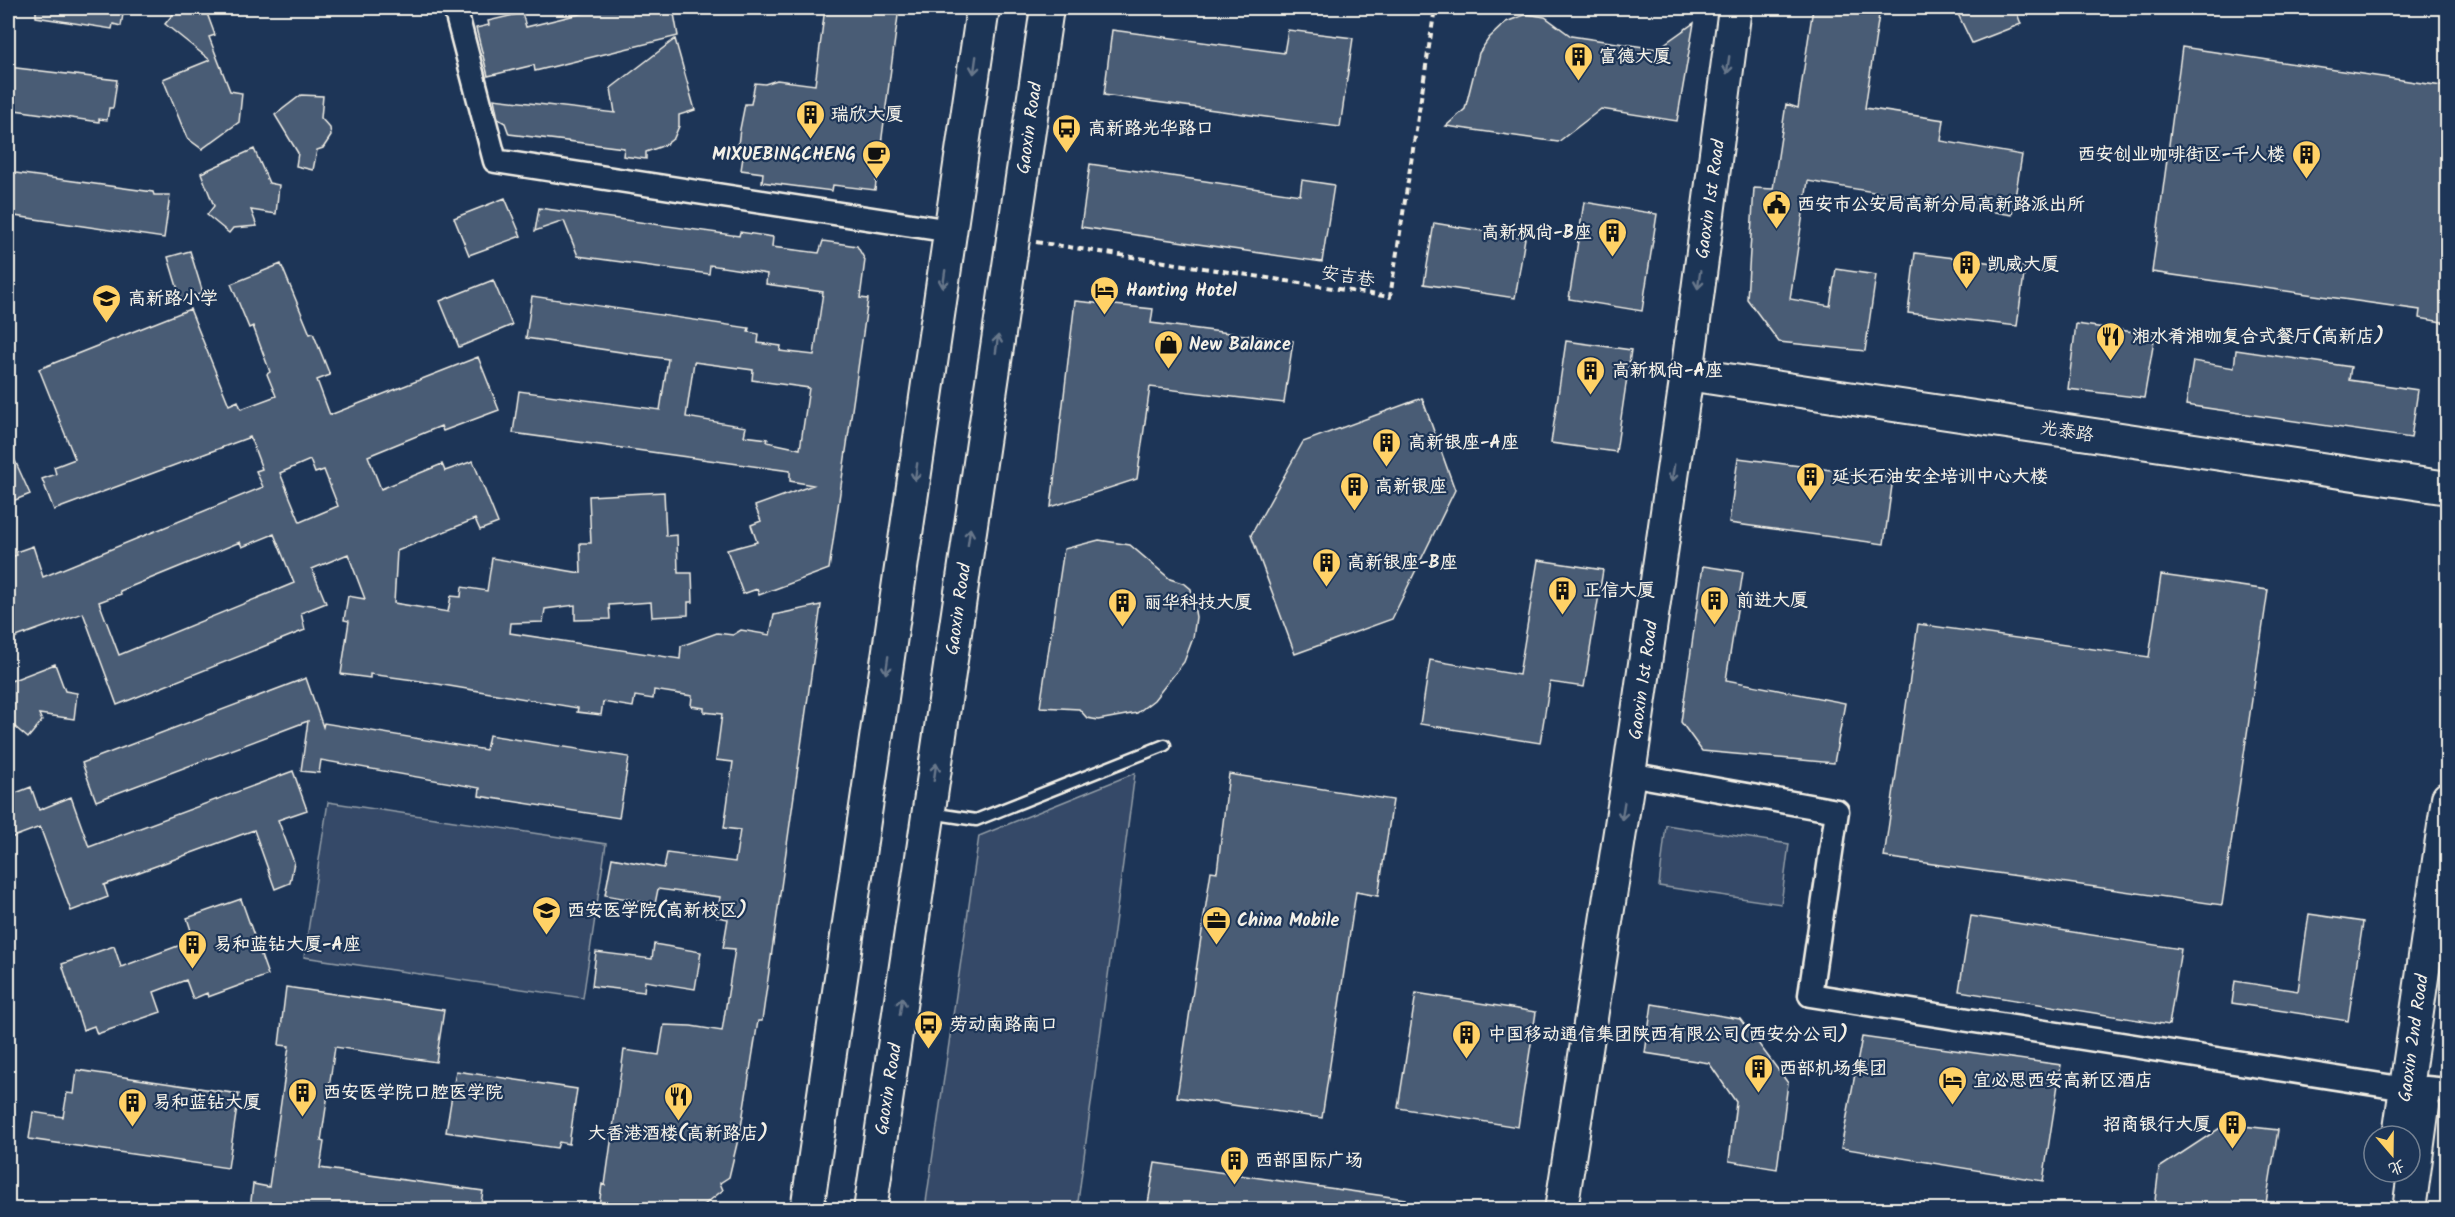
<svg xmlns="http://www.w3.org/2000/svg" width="2455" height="1217" font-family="Kalam,'LXGW WenKai TC',sans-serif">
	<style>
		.green { fill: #354a67; stroke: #949ea8; stroke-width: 1.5 }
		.building { fill: #485b74; stroke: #f4f1e8; stroke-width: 1.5; fill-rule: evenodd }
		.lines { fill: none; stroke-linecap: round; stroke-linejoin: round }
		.lane-casing { stroke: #f4f1e8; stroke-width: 15 }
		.street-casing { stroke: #f4f1e8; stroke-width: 27 }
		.secondary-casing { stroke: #f4f1e8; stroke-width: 36 }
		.path { stroke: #f4f1e8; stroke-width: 4; stroke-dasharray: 6 4.5; stroke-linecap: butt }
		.lane { stroke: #1d3557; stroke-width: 10 }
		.street { stroke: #1d3557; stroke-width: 22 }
		.secondary { stroke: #1d3557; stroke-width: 32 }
		.oneway { stroke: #68778a }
		.labels { text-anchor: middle; stroke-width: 4.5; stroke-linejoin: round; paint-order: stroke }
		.poi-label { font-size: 18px; font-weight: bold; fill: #f4f1e8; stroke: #1d3557; text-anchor: start }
		.street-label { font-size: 18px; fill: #f4f1e8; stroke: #1d3557 }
	</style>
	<rect width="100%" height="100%" fill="#1d3557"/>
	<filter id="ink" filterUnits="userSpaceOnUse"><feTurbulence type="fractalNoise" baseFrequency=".0167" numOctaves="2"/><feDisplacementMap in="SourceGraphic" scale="12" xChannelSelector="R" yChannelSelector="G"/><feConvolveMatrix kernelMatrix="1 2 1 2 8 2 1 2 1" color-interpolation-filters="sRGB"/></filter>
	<g filter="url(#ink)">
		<path class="green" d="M 1135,773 L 1077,1209 L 925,1209 L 979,836 Z
			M 328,802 L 606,844 L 583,998 L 304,957 Z
			M 1666,825 L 1789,844 L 1781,904 L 1659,886 Z"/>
		<path class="building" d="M 36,8 L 124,8 L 121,26 L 113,24 L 112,29 L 36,17 Z
			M 178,8 L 205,8 L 215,35 L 209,37 L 230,91 L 242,93 L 239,122 L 202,149 L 187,138 L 163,79 L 210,60 L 165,24 Z
			M 604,8 L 673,8 L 678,36 L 535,71 L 534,65 L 488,76 L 476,28 L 489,25 L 488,21 L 522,13 L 526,27 Z
			M 825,8 L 899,8 L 875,190 L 833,185 L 832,191 L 762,182 L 763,173 L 741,170 L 743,157 L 738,145 L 740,129 L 745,104 L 751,104 L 755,83 L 765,84 L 777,80 L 815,85 Z
			M 1813,8 L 1880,8 L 1865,108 L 1944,120 L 1941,141 L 2022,155 L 2012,215 L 1808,181 L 1790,299 L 1830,306 L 1836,269 L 1876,275 L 1865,351 L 1779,342 L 1747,299 L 1754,188 L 1773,189 L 1786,104 L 1798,108 Z
			M 1955,8 L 2015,8 L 2021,24 L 1972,43 Z
			M 1527,14 L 1545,17 L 1571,36 L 1657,49 L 1694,23 L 1677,121 L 1601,109 L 1558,142 L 1446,126 L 1465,109 L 1479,53 L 1489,38 L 1506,22 Z
			M 1112,30 L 1284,53 L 1288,30 L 1353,38 L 1340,127 L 1104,95 Z
			M 675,39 L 695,110 L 679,115 L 679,126 L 674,138 L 665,145 L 646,152 L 646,159 L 623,156 L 624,148 L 509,134 L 505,123 L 498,119 L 494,99 L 615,113 L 611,88 Z
			M 2182,47 L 2448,87 L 2448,323 L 2419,318 L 2420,310 L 2152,272 Z
			M 8,67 L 117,80 L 113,108 L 109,108 L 107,120 L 99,119 L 99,122 L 8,109 Z
			M 301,95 L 323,96 L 321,118 L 330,128 L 331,136 L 323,148 L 317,150 L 313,170 L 296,166 L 298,153 L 275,115 Z
			M 254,149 L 269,183 L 279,185 L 276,214 L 251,210 L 257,226 L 233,228 L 229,233 L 207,215 L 214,206 L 201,173 Z
			M 1090,164 L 1300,195 L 1302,180 L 1334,185 L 1322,262 L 1081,227 Z
			M 8,172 L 153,192 L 154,195 L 170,195 L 164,238 L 8,215 Z
			M 505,198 L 521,236 L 469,255 L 454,218 Z
			M 1584,202 L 1657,214 L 1642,311 L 1569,299 Z
			M 539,208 L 739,236 L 740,232 L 773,237 L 772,247 L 819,253 L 823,241 L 857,246 L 865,260 L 860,298 L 868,299 L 829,569 L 759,595 L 757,589 L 743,594 L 727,550 L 757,542 L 751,525 L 761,521 L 755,506 L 813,485 L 790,481 L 790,471 L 513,433 L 519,391 L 660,410 L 668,359 L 526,338 L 532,296 L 749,328 L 748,332 L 759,334 L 758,343 L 781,346 L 780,351 L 814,355 L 823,292 L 766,284 L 767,274 L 710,265 L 709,274 L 578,256 L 564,221 L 535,231 ZM 694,362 L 753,370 L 752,380 L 809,388 L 800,449 L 767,442 L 768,439 L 744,436 L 746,427 L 686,417 Z
			M 1434,223 L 1525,238 L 1515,298 L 1424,284 Z
			M 190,251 L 203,293 L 181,300 L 168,257 Z
			M 1915,253 L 2025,267 L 2017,326 L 1908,313 Z
			M 281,264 L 310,334 L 313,333 L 330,375 L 317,380 L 330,415 L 478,357 L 499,410 L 443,431 L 441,426 L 368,456 L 381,489 L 442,464 L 445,471 L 473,461 L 498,523 L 480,530 L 475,519 L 397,551 L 394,603 L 448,612 L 451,596 L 461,597 L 462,587 L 487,591 L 492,558 L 581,573 L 580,543 L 591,543 L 589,496 L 664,492 L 666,536 L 677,535 L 678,573 L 692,573 L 693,602 L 688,602 L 688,615 L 652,617 L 651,602 L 609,605 L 610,619 L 575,620 L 575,605 L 545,609 L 543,622 L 511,623 L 510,633 L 680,659 L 681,646 L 717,633 L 733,635 L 741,630 L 770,635 L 774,615 L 821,605 L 762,1021 L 758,1021 L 741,1127 L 729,1177 L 720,1183 L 723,1190 L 699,1209 L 606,1209 L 607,1207 L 599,1206 L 602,1184 L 605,1185 L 624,1050 L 659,1055 L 664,1025 L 691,1026 L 722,1031 L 735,949 L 723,948 L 728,919 L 717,917 L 720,897 L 658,889 L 655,904 L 605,895 L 612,858 L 664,868 L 667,853 L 735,862 L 740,830 L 724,828 L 733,762 L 716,760 L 722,714 L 704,712 L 704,708 L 691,706 L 692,696 L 654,690 L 653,699 L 635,696 L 633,707 L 603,702 L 601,715 L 577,712 L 578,708 L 414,680 L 370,674 L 370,678 L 341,674 L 349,621 L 344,620 L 348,596 L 365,599 L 348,554 L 312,569 L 326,603 L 301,613 L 305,630 L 117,705 L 83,613 L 8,640 L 8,571 L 12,569 L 8,558 L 17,555 L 16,552 L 33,546 L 43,577 L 263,487 L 256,471 L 262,469 L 250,437 L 54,510 L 42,479 L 56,474 L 54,467 L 75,459 L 39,369 L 190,309 L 229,405 L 238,401 L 241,409 L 276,396 L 267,374 L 270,372 L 253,326 L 249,328 L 231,284 ZM 310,460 L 315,473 L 324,470 L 338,506 L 300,522 L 280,473 ZM 274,534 L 294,583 L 119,655 L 99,602 L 121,594 L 120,591 L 240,542 L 242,547 Z
			M 493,280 L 512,325 L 459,347 L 440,301 Z
			M 1075,301 L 1153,309 L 1151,323 L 1293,341 L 1284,403 L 1150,387 L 1137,479 L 1051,507 Z
			M 2076,324 L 2155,335 L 2144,398 L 2068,389 Z
			M 1566,341 L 1631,350 L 1616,452 L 1551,443 Z
			M 2236,350 L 2351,367 L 2349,380 L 2418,390 L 2411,438 L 2186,405 L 2193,361 L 2234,368 Z
			M 1422,398 L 1455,490 L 1392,619 L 1295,654 L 1251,535 L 1303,442 Z
			M 8,445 L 30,494 L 8,503 Z
			M 1738,458 L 1893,478 L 1884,544 L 1729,523 Z
			M 1099,540 L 1130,545 L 1170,579 L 1185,584 L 1191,589 L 1196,617 L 1193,638 L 1184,662 L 1154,700 L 1137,713 L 1098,720 L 1087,718 L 1079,709 L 1040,707 L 1064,549 Z
			M 1538,560 L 1603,570 L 1584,687 L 1550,682 L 1540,743 L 1420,724 L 1430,660 L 1519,675 Z
			M 1703,566 L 1743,572 L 1726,680 L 1845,703 L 1834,763 L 1702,751 L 1681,722 Z
			M 2161,575 L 2268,590 L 2222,905 L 1884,857 L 1918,624 L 2149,657 Z
			M 55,664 L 65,691 L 77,693 L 74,719 L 39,714 L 42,721 L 28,738 L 8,721 L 14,714 L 8,695 L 8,682 Z
			M 306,678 L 323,727 L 324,723 L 486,750 L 489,735 L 629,757 L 619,818 L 479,796 L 480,788 L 321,760 L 319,773 L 301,771 L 308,721 L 96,801 L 82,763 Z
			M 293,771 L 307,810 L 278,820 L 294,862 L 290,883 L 275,889 L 254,830 L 104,885 L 108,897 L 71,911 L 40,827 L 8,839 L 8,796 L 31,787 L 39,810 L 71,797 L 89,847 Z
			M 1229,774 L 1393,800 L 1378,896 L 1356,892 L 1322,1118 L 1177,1097 L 1211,871 L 1217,872 Z
			M 241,899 L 268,975 L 208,997 L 207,993 L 193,999 L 186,980 L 154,992 L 161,1012 L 97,1034 L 94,1026 L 83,1030 L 62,964 L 114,946 L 121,967 L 194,940 L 187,918 Z
			M 2309,914 L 2363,922 L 2348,1021 L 2232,1003 L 2235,981 L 2298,991 Z
			M 1971,916 L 2181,949 L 2169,1025 L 1959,991 Z
			M 654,944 L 701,952 L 695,989 L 645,981 L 644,992 L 592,986 L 596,952 L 652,959 Z
			M 286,987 L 444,1010 L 436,1062 L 335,1047 L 321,1141 L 324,1142 L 320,1168 L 483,1191 L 480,1209 L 250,1209 L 253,1184 L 269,1187 L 289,1046 L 279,1045 Z
			M 1416,993 L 1536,1012 L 1518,1127 L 1398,1108 Z
			M 1652,1004 L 1740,1019 L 1788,1083 L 1777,1169 L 1729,1161 L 1736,1102 L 1709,1063 L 1645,1053 Z
			M 1862,1037 L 2061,1065 L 2043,1181 L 1841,1148 Z
			M 77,1070 L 239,1094 L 228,1168 L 29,1139 L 33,1112 L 63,1117 L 67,1093 L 74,1094 Z
			M 456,1071 L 577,1089 L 569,1144 L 559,1142 L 557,1148 L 446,1132 Z
			M 2226,1124 L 2278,1130 L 2265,1209 L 2154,1209 L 2159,1168 Z
			M 1155,1163 L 1405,1199 L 1404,1209 L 1147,1209 Z"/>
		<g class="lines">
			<defs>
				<path id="lane" d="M 930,813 L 976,820 L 1165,745"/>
				<path id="street" d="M 455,8 L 495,161 L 951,231
					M 1629,774 L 1837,811 L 1810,995 L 2406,1089 L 2426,1088 L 2448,1090"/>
				<path id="secondary" d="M 1687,374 L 2448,488
					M 2399,1136 L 2448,798
					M 807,1210 L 983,8
					M 870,1210 L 1047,8
					M 1561,1210 L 1629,774 L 1687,374 L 1735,8
					M 2409,1210 L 2423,1106"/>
			</defs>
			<use href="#lane" class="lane-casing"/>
			<use href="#street" class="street-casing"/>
			<use href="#secondary" class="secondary-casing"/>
			<path class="path" d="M 1036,242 L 1390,297 L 1435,8"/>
			<use href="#lane" class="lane"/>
			<use href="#street" class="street"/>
			<use href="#secondary" class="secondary"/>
		</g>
		<defs><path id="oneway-shaft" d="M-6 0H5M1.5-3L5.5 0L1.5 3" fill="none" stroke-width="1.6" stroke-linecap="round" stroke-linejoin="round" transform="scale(1.5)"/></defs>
		<g class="oneway">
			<use href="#oneway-shaft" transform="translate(975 65) rotate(98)"/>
			<use href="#oneway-shaft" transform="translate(1728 65) rotate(98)"/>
			<use href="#oneway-shaft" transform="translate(944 279) rotate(98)"/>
			<use href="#oneway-shaft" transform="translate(1699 280) rotate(98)"/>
			<use href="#oneway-shaft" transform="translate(997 344) rotate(-82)"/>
			<use href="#oneway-shaft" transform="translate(916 472) rotate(98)"/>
			<use href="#oneway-shaft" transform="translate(1673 473) rotate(98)"/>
			<use href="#oneway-shaft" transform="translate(969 537) rotate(-82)"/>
			<use href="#oneway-shaft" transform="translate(887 665) rotate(98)"/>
			<use href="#oneway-shaft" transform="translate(935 772) rotate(-82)"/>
			<use href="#oneway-shaft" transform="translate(1623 811) rotate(99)"/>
			<use href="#oneway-shaft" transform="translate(901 1006) rotate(-82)"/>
		</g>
	</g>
	<defs>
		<symbol id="building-pin" viewBox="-11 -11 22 30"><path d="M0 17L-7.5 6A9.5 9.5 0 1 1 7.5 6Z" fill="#ffd166" stroke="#1d3557"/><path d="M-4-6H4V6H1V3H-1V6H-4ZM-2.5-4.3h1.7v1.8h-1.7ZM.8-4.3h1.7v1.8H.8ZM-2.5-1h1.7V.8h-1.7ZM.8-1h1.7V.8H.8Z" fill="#111"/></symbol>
		<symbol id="bus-pin" viewBox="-11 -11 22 30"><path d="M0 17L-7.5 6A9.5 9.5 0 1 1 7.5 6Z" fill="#ffd166" stroke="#1d3557"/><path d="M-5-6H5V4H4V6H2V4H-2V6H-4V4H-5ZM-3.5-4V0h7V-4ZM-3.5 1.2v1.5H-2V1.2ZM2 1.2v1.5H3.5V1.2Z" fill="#111"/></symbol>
		<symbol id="cafe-pin" viewBox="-11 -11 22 30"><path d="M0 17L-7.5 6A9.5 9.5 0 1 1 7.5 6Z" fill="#ffd166" stroke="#1d3557"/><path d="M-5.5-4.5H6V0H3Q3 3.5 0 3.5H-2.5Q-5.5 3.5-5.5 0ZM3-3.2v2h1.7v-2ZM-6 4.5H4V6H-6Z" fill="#111"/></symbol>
		<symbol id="civic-pin" viewBox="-11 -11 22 30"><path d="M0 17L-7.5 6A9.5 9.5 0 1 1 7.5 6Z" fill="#ffd166" stroke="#1d3557"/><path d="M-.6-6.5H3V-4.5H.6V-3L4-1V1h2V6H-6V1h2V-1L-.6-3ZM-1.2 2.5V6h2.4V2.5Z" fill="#111"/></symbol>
		<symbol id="hotel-pin" viewBox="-11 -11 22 30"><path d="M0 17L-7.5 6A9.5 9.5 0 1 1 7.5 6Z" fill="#ffd166" stroke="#1d3557"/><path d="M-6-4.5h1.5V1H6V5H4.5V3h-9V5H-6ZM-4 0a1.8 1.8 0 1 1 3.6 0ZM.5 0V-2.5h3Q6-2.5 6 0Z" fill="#111"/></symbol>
		<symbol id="school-pin" viewBox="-11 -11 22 30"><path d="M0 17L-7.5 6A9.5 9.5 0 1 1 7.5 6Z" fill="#ffd166" stroke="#1d3557"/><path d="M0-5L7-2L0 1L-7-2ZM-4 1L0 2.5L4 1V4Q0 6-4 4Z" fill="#111"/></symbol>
		<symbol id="restaurant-pin" viewBox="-11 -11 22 30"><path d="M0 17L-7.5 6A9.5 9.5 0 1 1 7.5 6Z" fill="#ffd166" stroke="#1d3557"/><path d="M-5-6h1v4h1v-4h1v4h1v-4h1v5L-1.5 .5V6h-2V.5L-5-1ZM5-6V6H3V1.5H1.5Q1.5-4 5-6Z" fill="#111"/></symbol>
		<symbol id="shop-pin" viewBox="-11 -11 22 30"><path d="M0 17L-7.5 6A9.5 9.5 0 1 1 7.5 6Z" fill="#ffd166" stroke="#1d3557"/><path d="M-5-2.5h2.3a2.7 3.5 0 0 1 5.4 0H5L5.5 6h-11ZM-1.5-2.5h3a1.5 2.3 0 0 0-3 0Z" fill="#111"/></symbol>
		<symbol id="university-pin" viewBox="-11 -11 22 30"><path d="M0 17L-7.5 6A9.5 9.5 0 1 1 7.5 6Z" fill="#ffd166" stroke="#1d3557"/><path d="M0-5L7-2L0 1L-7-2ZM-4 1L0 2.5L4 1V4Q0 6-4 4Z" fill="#111"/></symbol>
		<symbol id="office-pin" viewBox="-11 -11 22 30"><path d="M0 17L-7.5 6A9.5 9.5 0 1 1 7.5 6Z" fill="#ffd166" stroke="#1d3557"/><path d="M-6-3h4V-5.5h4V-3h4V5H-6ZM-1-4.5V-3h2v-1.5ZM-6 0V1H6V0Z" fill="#111"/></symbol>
	</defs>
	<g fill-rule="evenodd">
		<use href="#building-pin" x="1562" y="40" width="33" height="45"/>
		<use href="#building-pin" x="794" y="98" width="33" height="45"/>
		<use href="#bus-pin" x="1050" y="112" width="33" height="45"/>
		<use href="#cafe-pin" x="860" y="138" width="33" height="45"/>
		<use href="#building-pin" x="2290" y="138" width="33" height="45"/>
		<use href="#civic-pin" x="1760" y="188" width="33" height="45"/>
		<use href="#building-pin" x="1596" y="216" width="33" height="45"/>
		<use href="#building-pin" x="1950" y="248" width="33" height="45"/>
		<use href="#hotel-pin" x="1088" y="274" width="33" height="45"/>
		<use href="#school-pin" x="90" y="282" width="33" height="45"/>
		<use href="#restaurant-pin" x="2094" y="320" width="33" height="45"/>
		<use href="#shop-pin" x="1152" y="328" width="33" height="45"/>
		<use href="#building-pin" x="1574" y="354" width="33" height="45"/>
		<use href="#building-pin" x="1370" y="426" width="33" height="45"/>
		<use href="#building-pin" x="1794" y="460" width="33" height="45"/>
		<use href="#building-pin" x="1338" y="470" width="33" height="45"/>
		<use href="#building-pin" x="1310" y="546" width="33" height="45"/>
		<use href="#building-pin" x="1546" y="574" width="33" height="45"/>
		<use href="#building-pin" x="1698" y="584" width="33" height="45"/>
		<use href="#building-pin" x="1106" y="586" width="33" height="45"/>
		<use href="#university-pin" x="530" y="894" width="33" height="45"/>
		<use href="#office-pin" x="1200" y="904" width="33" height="45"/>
		<use href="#building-pin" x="176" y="928" width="33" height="45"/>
		<use href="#bus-pin" x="912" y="1008" width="33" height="45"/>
		<use href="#building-pin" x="1450" y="1018" width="33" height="45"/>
		<use href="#building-pin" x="1742" y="1052" width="33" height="45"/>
		<use href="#hotel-pin" x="1936" y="1064" width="33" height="45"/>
		<use href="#building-pin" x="286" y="1076" width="33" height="45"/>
		<use href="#restaurant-pin" x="662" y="1080" width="33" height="45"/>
		<use href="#building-pin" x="116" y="1086" width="33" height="45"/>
		<use href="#building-pin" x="2216" y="1108" width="33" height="45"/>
		<use href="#building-pin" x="1218" y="1144" width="33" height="45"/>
	</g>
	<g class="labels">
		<g class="poi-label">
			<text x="1599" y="62">富德大厦</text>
			<text x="831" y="120">瑞欣大厦</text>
			<text x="1088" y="134">高新路光华路口</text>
			<text x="856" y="160" text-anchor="end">MIXUEBINGCHENG</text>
			<text x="2285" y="160" text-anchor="end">西安创业咖啡街区-千人楼</text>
			<text x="1797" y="210">西安市公安局高新分局高新路派出所</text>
			<text x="1592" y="238" text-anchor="end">高新枫尚-B座</text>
			<text x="1987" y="270">凯威大厦</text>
			<text x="1126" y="296">Hanting Hotel</text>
			<text x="128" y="304">高新路小学</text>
			<text x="2132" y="342">湘水肴湘咖复合式餐厅(高新店)</text>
			<text x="1189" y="350">New Balance</text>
			<text x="1612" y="376">高新枫尚-A座</text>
			<text x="1408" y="448">高新银座-A座</text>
			<text x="1832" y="482">延长石油安全培训中心大楼</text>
			<text x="1375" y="492">高新银座</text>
			<text x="1347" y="568">高新银座-B座</text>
			<text x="1583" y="596">正信大厦</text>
			<text x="1736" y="606">前进大厦</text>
			<text x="1144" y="608">丽华科技大厦</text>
			<text x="567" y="916">西安医学院(高新校区)</text>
			<text x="1237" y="926">China Mobile</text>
			<text x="214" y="950">易和蓝钻大厦-A座</text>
			<text x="950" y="1030">劳动南路南口</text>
			<text x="1488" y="1040">中国移动通信集团陕西有限公司(西安分公司)</text>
			<text x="1779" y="1074">西部机场集团</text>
			<text x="1973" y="1086">宜必思西安高新区酒店</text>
			<text x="323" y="1098">西安医学院口腔医学院</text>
			<text x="153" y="1108">易和蓝钻大厦</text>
			<text x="2211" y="1130" text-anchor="end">招商银行大厦</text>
			<text x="678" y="1139" text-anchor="middle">大香港酒楼(高新路店)</text>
			<text x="1255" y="1166">西部国际广场</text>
		</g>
		<g class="street-label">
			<text transform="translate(1029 128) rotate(-82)" y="6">Gaoxin Road</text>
			<text transform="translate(1710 199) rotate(-82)" y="6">Gaoxin 1st Road</text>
			<text transform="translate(1348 276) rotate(9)" y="6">安吉巷</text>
			<text transform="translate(2067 431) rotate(9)" y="6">光泰路</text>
			<text transform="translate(958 609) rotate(-82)" y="6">Gaoxin Road</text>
			<text transform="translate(1643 680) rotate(-82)" y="6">Gaoxin 1st Road</text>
			<text transform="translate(2413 1038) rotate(-82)" y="6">Gaoxin 2nd Road</text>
			<text transform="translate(888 1089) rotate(-81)" y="6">Gaoxin Road</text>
		</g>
	</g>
	<rect width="2455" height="1217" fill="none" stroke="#1d3557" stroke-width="30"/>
	<rect x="15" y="15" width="2425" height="1187" fill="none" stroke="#f4f1e8" stroke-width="2" filter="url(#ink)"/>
	<g transform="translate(2392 1154) rotate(160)"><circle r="28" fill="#1d3557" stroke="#738091" stroke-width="1.5"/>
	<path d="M0-4.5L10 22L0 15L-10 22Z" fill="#ffd166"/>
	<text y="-9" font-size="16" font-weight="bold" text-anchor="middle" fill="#f4f1e8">北</text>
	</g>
</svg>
